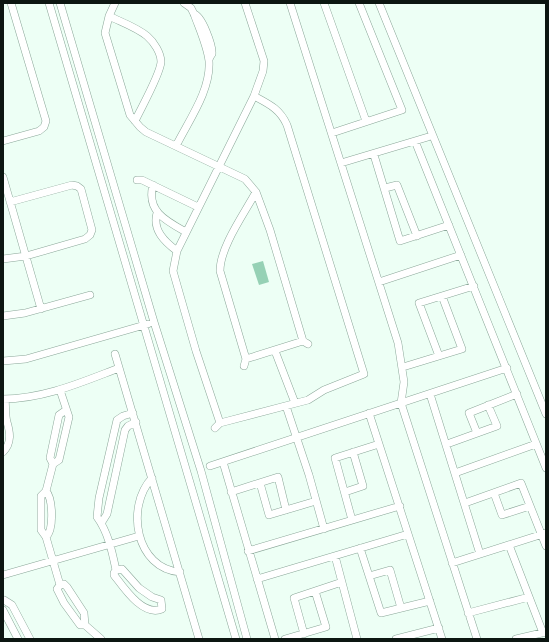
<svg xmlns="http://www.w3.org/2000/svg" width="549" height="642" font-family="Montserrat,sans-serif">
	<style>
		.water { fill: #96d1b5 }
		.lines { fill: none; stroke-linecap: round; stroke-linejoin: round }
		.minor-casing { stroke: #8ba799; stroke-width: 8 }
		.minor { stroke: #fff; stroke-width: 7 }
	</style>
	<rect width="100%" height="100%" fill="#edfff5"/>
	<path class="water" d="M 263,261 L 269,282 L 259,285 L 252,264 Z"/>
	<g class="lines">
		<defs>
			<path id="minor" d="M 49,3 L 236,639
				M 60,3 L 154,322 L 201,471 L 247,639
				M 115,3 L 109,16 L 105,33 L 130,115 L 140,127 L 146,132 L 245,179 L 256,192 L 270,230 L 303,341 L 308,344
				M 290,3 L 398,343 L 404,382 L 401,403 L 477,639
				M 324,3 L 366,121
				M 379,3 L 546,414
				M 194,14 C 202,16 213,46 212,54 C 211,55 209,59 209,60
				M 109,16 C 121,22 136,27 147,36 C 154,42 161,53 161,62 C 160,75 141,108 135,121
				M 332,133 L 402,110 L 359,3
				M 3,141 L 39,131 L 44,127 L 46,121 L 11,3
				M 415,141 L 546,468
				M 176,146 C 189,120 211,90 209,61 C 207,45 199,28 194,14 L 191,8 L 184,3
				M 374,155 L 400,241 L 449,225
				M 341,163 L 428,137
				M 3,177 L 41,309
				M 137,180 L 142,180 L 198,207
				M 153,185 C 146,211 166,221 186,232
				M 385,188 L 397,185 L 417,236
				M 157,213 C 152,230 165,242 177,251
				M 3,259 L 26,256 L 85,239 L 90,235 L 92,230 L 81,189 L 77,186 L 72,185 L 10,202
				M 379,282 L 461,255
				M 3,316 L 25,313 L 90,295
				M 275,351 L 295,403
				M 115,354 L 199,639
				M 439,356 L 419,303 L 474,286
				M 246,359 L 303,341
				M 3,361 L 26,359 L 148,324
				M 244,366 L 246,359 L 220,271 C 220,247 244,214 256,192
				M 403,367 L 462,349 L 442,296
				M 430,394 L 480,554
				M 3,399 C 44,399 82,382 119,368
				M 286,406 L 309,475 L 324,529
				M 369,413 L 442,639
				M 220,423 L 196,351 L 173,271 L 177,251 L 254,96 L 263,71 L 264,61 L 245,3
				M 215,428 L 220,423 L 308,400 L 324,390 L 364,374 L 287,125 C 280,109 269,104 254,96
				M 477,433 L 469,413 L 517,394
				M 447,444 L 497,426 L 488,405
				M 3,452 C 12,443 10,432 7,422 C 5,415 6,406 5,399
				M 223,462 L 275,639
				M 53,464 L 50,458 L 51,453 L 59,415 L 66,410
				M 210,466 L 507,368
				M 455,473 L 536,444
				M 152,478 C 125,507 136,569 180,572
				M 260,483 L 269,515 L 316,501
				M 231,492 L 278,477 L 286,510
				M 345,492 L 363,486 L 353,452
				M 494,493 L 502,515 L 530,506
				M 465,503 L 521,483 L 546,546
				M 352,520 L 335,458 L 379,444
				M 102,522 L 107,514 L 125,430 L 128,426 L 136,422
				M 46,537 C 54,530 53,499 46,491
				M 509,545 L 543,633
				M 360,548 L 381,613 L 430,601
				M 248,551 L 400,506
				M 335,556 L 357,639
				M 452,563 L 546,533
				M 116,570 L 122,569 L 139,588 L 152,597 L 161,600 L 162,609 C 143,617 124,588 114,575 L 114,573 L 116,570 C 112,551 108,532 97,517 L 99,498 L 117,420 L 123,416 L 133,413
				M 3,575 L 139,536
				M 369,576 L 390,570 L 401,608
				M 257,579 L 408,534
				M 60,585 L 46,537 L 41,530 L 41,496 L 46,491 L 53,464 L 59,460 L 69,417 L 60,390
				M 60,585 L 64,584 L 67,587 L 84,613 L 85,625 L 101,639
				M 60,585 L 57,589 L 64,603 L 80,625 L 85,625
				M 4,600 L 12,605 L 30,639
				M 3,610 L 18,639
				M 468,613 L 529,597
				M 304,634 L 294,598 L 342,582
				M 285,639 L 326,627 L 315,591
				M 396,639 L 439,628
				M 516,639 L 546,632"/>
		</defs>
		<use href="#minor" class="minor-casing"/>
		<use href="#minor" class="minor"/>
	</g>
	<rect width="549" height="642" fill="none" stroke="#0c1611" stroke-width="8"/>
</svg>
